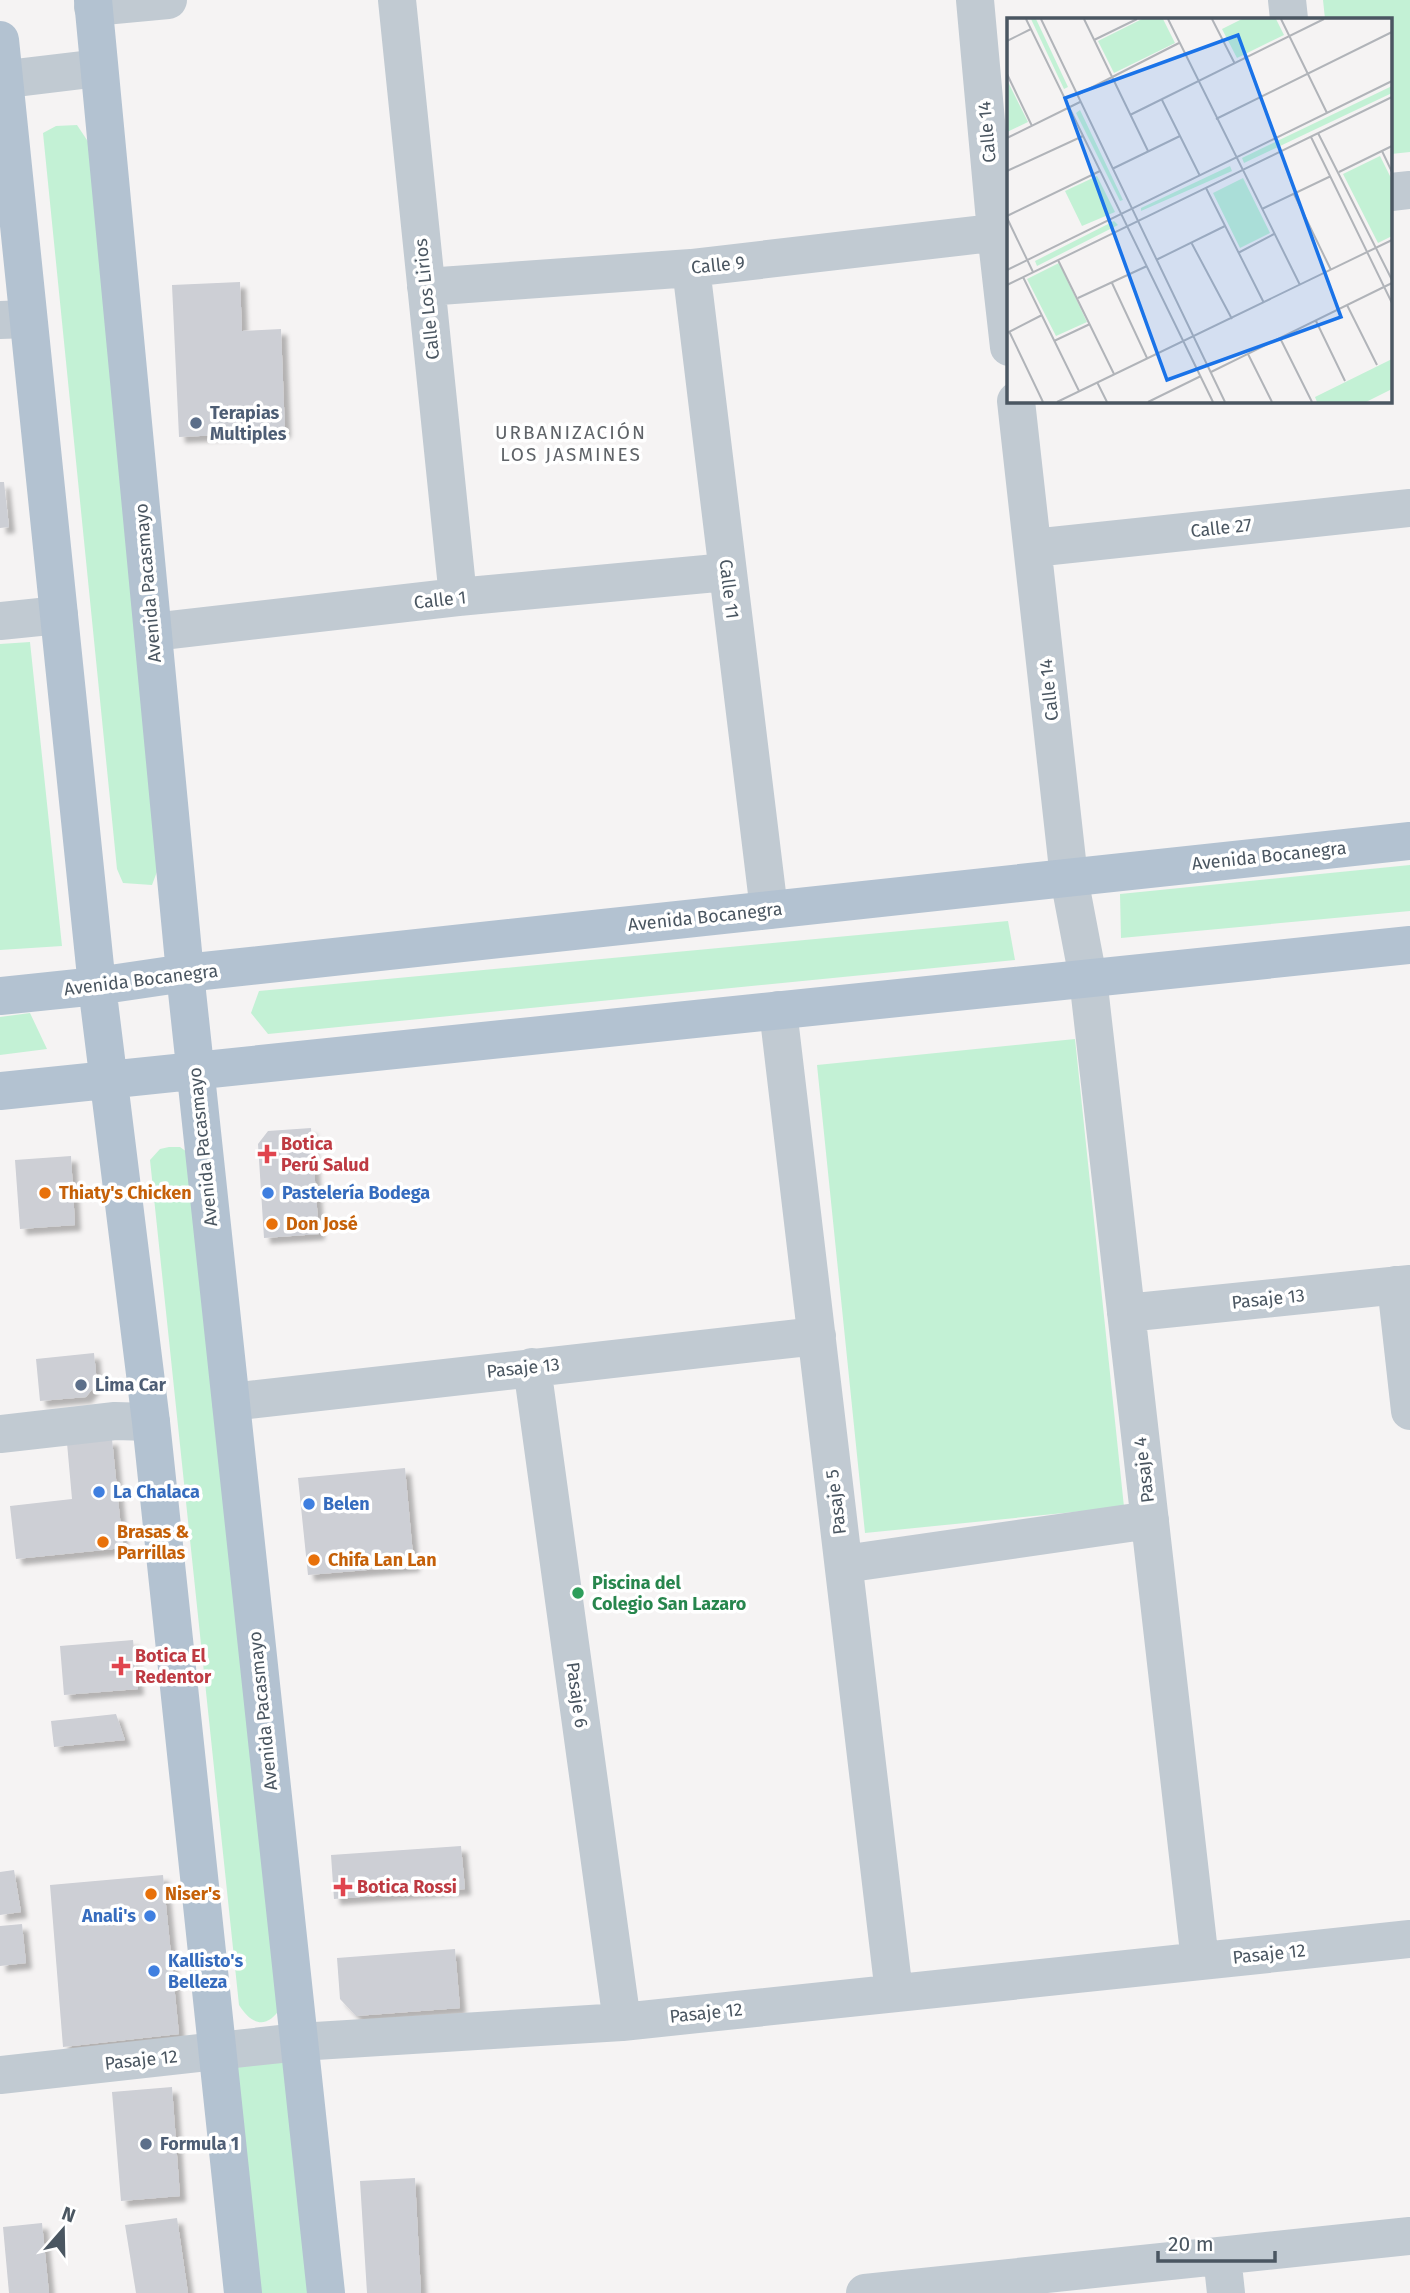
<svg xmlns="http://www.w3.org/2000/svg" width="1410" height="2293" font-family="'Fira Sans',sans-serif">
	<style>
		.green { fill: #c3f1d5 }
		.building { fill: #cdcfd5; filter: url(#shadow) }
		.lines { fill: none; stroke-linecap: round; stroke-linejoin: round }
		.minor { stroke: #c1cad2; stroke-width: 38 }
		.major { stroke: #b3c2d1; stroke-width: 38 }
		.service-dot { fill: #5c6f8a; stroke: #fff; stroke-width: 2.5 }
		.health-dot { fill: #e0444e; stroke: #fff; stroke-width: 2.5 }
		.food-dot { fill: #e8710a; stroke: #fff; stroke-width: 2.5 }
		.shop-dot { fill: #3f7fe0; stroke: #fff; stroke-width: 2.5 }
		.leisure-dot { fill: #2e9e5b; stroke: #fff; stroke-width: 2.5 }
		.labels { text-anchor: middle; stroke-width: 7; stroke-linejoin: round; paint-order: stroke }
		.street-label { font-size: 18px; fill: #4a5661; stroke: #fff }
		.service-label { font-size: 18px; font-weight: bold; fill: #4e5e75; stroke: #fff; text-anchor: start }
		.health-label { font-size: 18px; font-weight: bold; fill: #be3a42; stroke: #fff; text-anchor: start }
		.food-label { font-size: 18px; font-weight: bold; fill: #c56008; stroke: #fff; text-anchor: start }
		.shop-label { font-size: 18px; font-weight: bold; fill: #366cbe; stroke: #fff; text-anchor: start }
		.leisure-label { font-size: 18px; font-weight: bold; fill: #27864d; stroke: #fff; text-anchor: start }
		.neighbourhood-label { font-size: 19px; letter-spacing: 2px; fill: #5f6368; stroke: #fff }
		.inset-road { fill: none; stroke: #b1b4b9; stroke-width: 2 }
		.view { fill: #1a73e8; fill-opacity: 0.15; stroke: #1a73e8; stroke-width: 3.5 }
		.inset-edge { fill: none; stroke: #4a5661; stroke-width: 3.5 }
	</style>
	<defs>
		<filter id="shadow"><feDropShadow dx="6" dy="6" stdDeviation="2" flood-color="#0004"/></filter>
	</defs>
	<rect width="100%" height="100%" fill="#f5f3f3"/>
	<path class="green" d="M 1323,0 L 1410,0 L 1410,152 L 1391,154 L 1391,19 L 1325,19 Z
		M 77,125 L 89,143 L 158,869 L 152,885 L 123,883 L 117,869 L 43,133 L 56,126 Z
		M 30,642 L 62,946 L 0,950 L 0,644 Z
		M 1410,865 L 1410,911 L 1121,938 L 1120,894 Z
		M 1008,921 L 1015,960 L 268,1034 L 251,1013 L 259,991 Z
		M 30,1013 L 47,1049 L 0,1055 L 0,1017 Z
		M 1075,1039 L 1124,1507 L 865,1533 L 817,1065 Z
		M 169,1147 L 180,1147 L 187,1152 L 281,2007 C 268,2029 252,2026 239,2005 L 150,1160 L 160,1149 Z
		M 299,2042 L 325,2293 L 241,2293 L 216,2052 Z"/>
	<path class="building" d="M 240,282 L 242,331 L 281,329 L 285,432 L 179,437 L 172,285 Z
		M 0,482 L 4,482 L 9,527 L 0,528 Z
		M 311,1128 L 319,1234 L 264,1238 L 258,1144 L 268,1131 Z
		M 71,1156 L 75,1225 L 20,1229 L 15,1160 Z
		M 94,1353 L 97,1383 L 86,1397 L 40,1401 L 36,1359 Z
		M 112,1439 L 123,1548 L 16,1559 L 10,1506 L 72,1499 L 67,1443 Z
		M 405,1468 L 414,1566 L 308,1575 L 298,1478 Z
		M 133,1640 L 138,1689 L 64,1695 L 60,1646 Z
		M 116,1714 L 125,1740 L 54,1747 L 51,1721 Z
		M 461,1846 L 465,1889 L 334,1899 L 331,1855 Z
		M 14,1870 L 21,1912 L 0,1915 L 0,1872 Z
		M 163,1875 L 179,2034 L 63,2047 L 50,1885 Z
		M 22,1924 L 26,1963 L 0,1966 L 0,1926 Z
		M 455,1949 L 460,2008 L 356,2016 L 340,1999 L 337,1958 Z
		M 172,2087 L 180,2196 L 121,2201 L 112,2092 Z
		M 415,2178 L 421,2293 L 367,2293 L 360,2181 Z
		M 177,2218 L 188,2293 L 136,2293 L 125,2225 Z
		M 42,2223 L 49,2293 L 9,2293 L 3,2227 Z"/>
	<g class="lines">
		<path class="minor" d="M 397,0 L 458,597
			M 975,0 L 996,232 L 1009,347
			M 1287,0 L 1289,19
			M 93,7 L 168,0
			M 0,80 L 99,68
			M 1391,192 L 1410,190
			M 691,268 L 769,910
			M 426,287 L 691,268 L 1009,231
			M 0,320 L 28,319
			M 1016,401 L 1069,878 L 1088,978 L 1200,1961
			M 1033,548 L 1410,508
			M 0,621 L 59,615
			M 153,632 L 458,597 L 727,572
			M 778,1010 L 894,1993
			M 1396,1285 L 1410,1411
			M 1126,1313 L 1410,1284
			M 532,1367 L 622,2022
			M 231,1402 L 817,1336
			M 0,1434 L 115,1421 L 151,1422
			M 844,1564 L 1150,1520
			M 0,2075 L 299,2042 L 622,2022 L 1410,1939
			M 1222,2256 L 1226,2293
			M 865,2293 L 1410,2236"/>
		<path class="major" d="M 93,0 L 185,973 L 326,2293
			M 0,40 L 97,986 L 151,1422 L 243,2293
			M 0,996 L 97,986 L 185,973 L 1410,841
			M 0,1091 L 1410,945"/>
	</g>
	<g class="service-dot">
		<circle cx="196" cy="423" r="7"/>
		<circle cx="81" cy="1385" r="7"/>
		<circle cx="146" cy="2144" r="7"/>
	</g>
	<g class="health-dot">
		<path d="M263.5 1143.5h7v7h7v7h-7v7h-7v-7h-7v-7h7z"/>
		<path d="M117.5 1655.5h7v7h7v7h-7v7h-7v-7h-7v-7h7z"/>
		<path d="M339.5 1876.5h7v7h7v7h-7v7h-7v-7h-7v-7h7z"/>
	</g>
	<g class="food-dot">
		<circle cx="45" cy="1193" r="7"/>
		<circle cx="272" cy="1224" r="7"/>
		<circle cx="103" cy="1542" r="7"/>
		<circle cx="314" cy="1560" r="7"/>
		<circle cx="151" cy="1894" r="7"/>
	</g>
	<g class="shop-dot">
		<circle cx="268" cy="1193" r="7"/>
		<circle cx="99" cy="1492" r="7"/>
		<circle cx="309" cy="1504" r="7"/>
		<circle cx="150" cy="1916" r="7"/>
		<circle cx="154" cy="1971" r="7"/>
	</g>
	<circle class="leisure-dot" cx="578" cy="1593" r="7"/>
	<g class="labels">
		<g class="street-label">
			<text transform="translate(987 132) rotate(-95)" y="6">Calle 14</text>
			<text transform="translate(718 265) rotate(-6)" y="6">Calle 9</text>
			<text transform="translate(427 299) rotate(-96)" y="6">Calle Los Lirios</text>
			<text transform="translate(1221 528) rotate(-6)" y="6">Calle 27</text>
			<text transform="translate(148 583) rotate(-95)" y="6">Avenida Pacasmayo</text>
			<text transform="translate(729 589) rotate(83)" y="6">Calle 11</text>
			<text transform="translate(440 600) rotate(-6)" y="6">Calle 1</text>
			<text transform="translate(1049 690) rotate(-96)" y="6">Calle 14</text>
			<text transform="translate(1269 856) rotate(-6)" y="6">Avenida Bocanegra</text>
			<text transform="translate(705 917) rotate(-6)" y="6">Avenida Bocanegra</text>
			<text transform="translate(141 980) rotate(-7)" y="6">Avenida Bocanegra</text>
			<text transform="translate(203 1147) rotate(-96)" y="6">Avenida Pacasmayo</text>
			<text transform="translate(1268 1299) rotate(-6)" y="6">Pasaje 13</text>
			<text transform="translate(523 1368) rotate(-6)" y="6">Pasaje 13</text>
			<text transform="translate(1144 1470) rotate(-97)" y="6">Pasaje 4</text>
			<text transform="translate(836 1502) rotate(-97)" y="6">Pasaje 5</text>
			<text transform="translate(577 1695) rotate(82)" y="6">Pasaje 6</text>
			<text transform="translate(263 1711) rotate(-96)" y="6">Avenida Pacasmayo</text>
			<text transform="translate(1269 1954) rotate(-6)" y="6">Pasaje 12</text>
			<text transform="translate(706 2013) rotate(-6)" y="6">Pasaje 12</text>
			<text transform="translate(141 2060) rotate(-6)" y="6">Pasaje 12</text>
		</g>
		<g class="service-label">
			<text x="210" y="419">Terapias<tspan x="210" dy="21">Multiples</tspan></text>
			<text x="95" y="1391">Lima Car</text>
			<text x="160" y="2150">Formula 1</text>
		</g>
		<g class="health-label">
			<text x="281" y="1150">Botica<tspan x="281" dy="21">Perú Salud</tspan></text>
			<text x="135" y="1662">Botica El<tspan x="135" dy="21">Redentor</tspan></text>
			<text x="357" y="1893">Botica Rossi</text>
		</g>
		<g class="food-label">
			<text x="59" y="1199">Thiaty's Chicken</text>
			<text x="286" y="1230">Don José</text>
			<text x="117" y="1538">Brasas &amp;<tspan x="117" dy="21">Parrillas</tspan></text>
			<text x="328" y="1566">Chifa Lan Lan</text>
			<text x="165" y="1900">Niser's</text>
		</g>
		<g class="shop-label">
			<text x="282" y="1199">Pastelería Bodega</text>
			<text x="113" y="1498">La Chalaca</text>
			<text x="323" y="1510">Belen</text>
			<text x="136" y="1922" text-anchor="end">Anali's</text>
			<text x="168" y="1967">Kallisto's<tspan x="168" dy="21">Belleza</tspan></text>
		</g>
		<g class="leisure-label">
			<text x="592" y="1589">Piscina del<tspan x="592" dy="21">Colegio San Lazaro</tspan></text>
		</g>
		<g class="neighbourhood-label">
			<text x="571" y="439">URBANIZACIÓN<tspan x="571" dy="22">LOS JASMINES</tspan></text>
		</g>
	</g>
	<g transform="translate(1007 18)">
		<rect width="385" height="385" fill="#f5f3f3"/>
		<path d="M 24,1 L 29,1 L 61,69 L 57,71 ZM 135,1 L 156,1 L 168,25 L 107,55 L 91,23 ZM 235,1 L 269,1 L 277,17 L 230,40 L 215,11 ZM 0,62 L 21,104 L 0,114 ZM 385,68 L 385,75 L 237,145 L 235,140 ZM 73,92 L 116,182 L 113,183 L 69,95 ZM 373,138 L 385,162 L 385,218 L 371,225 L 336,156 ZM 223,148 L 225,153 L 134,193 L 134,190 ZM 90,158 L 108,194 L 75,208 L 58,173 ZM 236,160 L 263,215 L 233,230 L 206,175 ZM 107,203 L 111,207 L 30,248 L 28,243 ZM 52,245 L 80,304 L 49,318 L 20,261 ZM 385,341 L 385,371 L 359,384 L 310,384 L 308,379 Z" fill="#c3f1d5"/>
		<path class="inset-road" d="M 19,1 L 206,384M 34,1 L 218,384M 77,1 L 141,133M 161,1 L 293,267M 205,1 L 228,46M 274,1 L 320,95M 87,22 L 130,1M 0,23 L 24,11M 0,56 L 25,108M 70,77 L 172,25M 155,82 L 193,158M 123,97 L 317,1M 209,101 L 385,14M 311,115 L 385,262M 304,119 L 385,285M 0,120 L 73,84M 375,133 L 385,154M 105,151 L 173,118M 0,153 L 76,118M 332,154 L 385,128M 199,170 L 257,285M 287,176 L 324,252M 255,191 L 324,158M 0,198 L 93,153M 0,200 L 26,254M 184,224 L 225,301M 231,235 L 267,216M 51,242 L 107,356M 149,242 L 218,208M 0,252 L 385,63M 16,259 L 72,373M 105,265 L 140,340M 0,267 L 385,79M 71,280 L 140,248M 340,287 L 370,347M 309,303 L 338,363M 2,313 L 36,384M 0,315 L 35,297M 273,320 L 305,384M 47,323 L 83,306M 241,336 L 265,384M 204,354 L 385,265M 90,364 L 100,384M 50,384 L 385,222M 141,384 L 194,358"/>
		<path class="view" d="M 231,17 L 334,299 L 160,362 L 58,80 Z"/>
		<rect width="385" height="385" class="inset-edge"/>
	</g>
	<g transform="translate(63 2230) rotate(20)" stroke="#ffffff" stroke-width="5" paint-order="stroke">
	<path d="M0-5L12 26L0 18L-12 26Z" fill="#4a5661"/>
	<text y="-10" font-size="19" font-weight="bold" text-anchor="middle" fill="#4a5661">N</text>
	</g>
	<path d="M1158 2251v10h117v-10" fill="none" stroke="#4a5661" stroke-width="3.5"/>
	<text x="1168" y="2251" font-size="21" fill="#4a5661" stroke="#ffffff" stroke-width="5" paint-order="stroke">20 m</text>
</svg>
